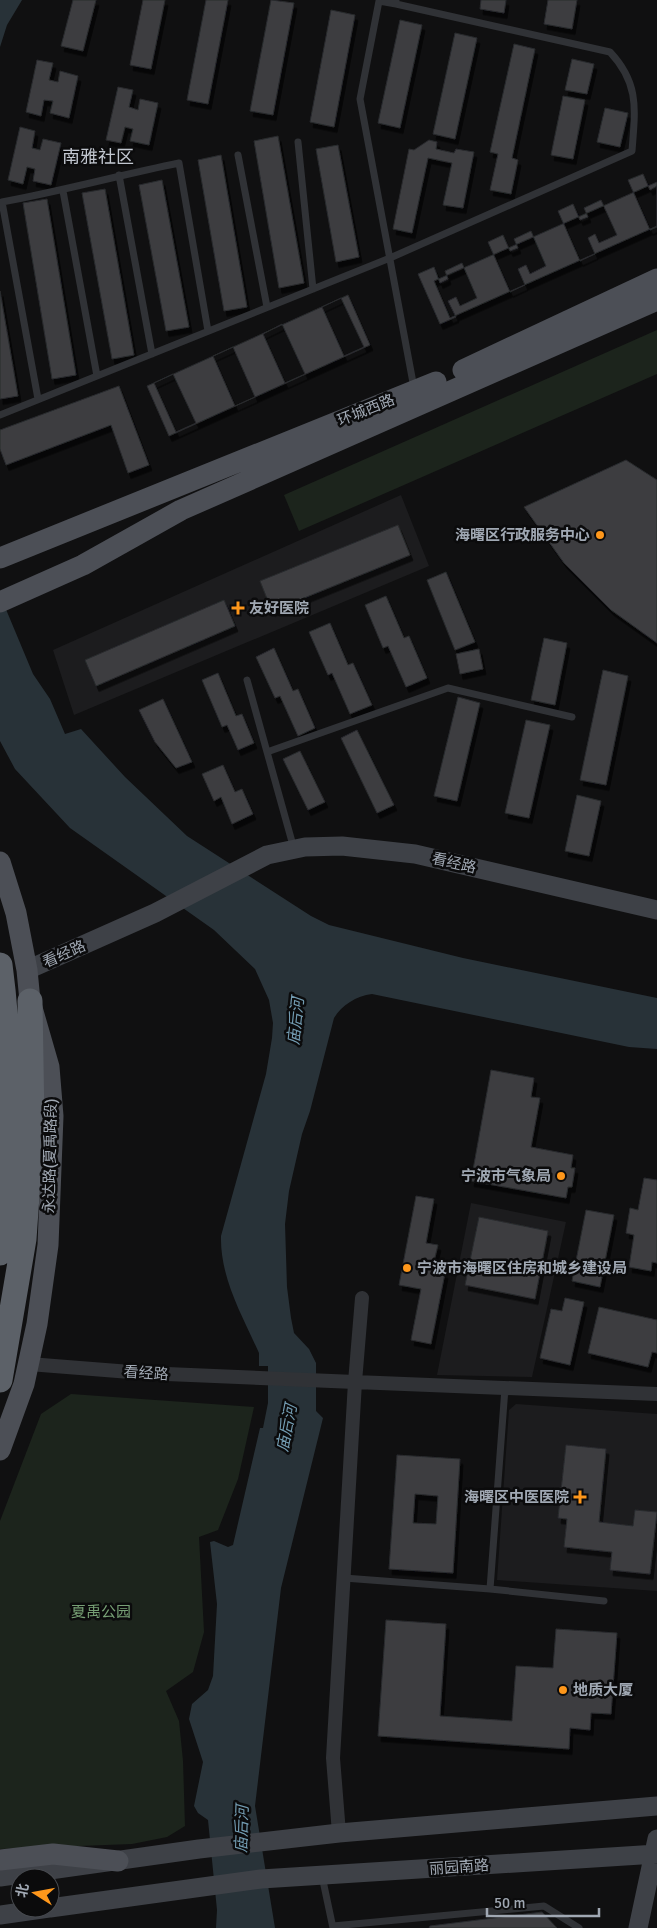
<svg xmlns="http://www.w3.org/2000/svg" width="657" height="1928" font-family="Signika,'Noto Sans SC',sans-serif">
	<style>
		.built { fill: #1c1c1e }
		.green { fill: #1c241c }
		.water { fill: #283238 }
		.building { fill: #3c3e41; stroke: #292a2d; fill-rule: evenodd; filter: url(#shadow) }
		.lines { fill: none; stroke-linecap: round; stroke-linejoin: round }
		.lane { stroke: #303236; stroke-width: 7 }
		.street { stroke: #303236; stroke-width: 14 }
		.secondary { stroke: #3e4147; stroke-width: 19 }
		.primary { stroke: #4c4f56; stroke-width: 21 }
		.highway { stroke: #5c6168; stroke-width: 25 }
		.poi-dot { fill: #fe971b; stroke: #0b0b0c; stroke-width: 2 }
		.labels { text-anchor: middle; stroke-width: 5; stroke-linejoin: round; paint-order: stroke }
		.street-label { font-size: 15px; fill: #a0a8b3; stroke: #0b0b0c }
		.poi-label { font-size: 15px; font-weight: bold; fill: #a0a8b3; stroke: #0b0b0c; text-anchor: end }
		.park-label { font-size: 15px; fill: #77a075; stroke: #0b0b0c }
		.water-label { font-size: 16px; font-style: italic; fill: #739cb2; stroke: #0b0b0c }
		.quarter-label { font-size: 18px; fill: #c1c6cf; stroke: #0b0b0c }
	</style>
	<defs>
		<filter id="shadow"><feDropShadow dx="3" dy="5.5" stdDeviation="0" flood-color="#0009"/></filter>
	</defs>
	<rect width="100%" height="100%" fill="#101011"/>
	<path class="built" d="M 401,495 L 429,566 L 74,715 L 53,650 Z
		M 471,1203 L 566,1222 L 532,1377 L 437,1375 Z
		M 516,1404 L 657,1414 L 657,1591 L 497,1580 L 509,1410 Z"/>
	<path class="green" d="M 657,330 L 657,374 L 299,531 L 284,495 Z
		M 71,1394 L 254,1407 L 238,1479 L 218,1530 L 199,1537 L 204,1632 L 193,1672 L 166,1691 L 179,1721 L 183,1761 L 185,1826 L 167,1837 L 132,1844 L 0,1849 L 0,1521 L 41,1414 Z"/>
	<path class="water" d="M 0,0 L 22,0 L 7,25 L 0,47 Z
		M 0,595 L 33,674 L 50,699 L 65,734 L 81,729 L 125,777 L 187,836 L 311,916 L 329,925 L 463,958 L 657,998 L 657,1049 L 629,1047 L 372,994 C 356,996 342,1005 334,1018 L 310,1111 L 302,1134 L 289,1191 L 285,1224 L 287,1287 L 291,1318 L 294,1333 L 309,1349 L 316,1363 L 316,1411 L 323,1418 L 281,1588 L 255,1806 L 275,1928 L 216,1928 L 217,1910 L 208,1820 L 198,1813 L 194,1806 L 203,1762 L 189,1719 L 192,1704 L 208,1690 L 213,1676 L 217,1604 L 210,1542 L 214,1541 L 228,1547 L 233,1545 L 260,1428 L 263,1428 L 268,1403 L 268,1366 L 259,1366 L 259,1353 C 242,1315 220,1278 221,1236 L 266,1074 L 272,1038 L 273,1023 L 269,1000 L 255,969 L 214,930 L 70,828 L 15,769 L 0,741 Z"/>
	<path class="building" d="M 73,0 L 96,0 L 83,51 L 61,46 Z
		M 143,0 L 165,0 L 151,69 L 130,65 Z
		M 206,0 L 228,0 L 208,104 L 187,100 Z
		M 271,0 L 294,3 L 273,115 L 250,111 Z
		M 481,0 L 506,0 L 504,13 L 480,9 Z
		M 548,0 L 577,0 L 572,29 L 544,24 Z
		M 331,10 L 355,15 L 334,127 L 310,122 Z
		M 400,20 L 422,25 L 400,128 L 378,123 Z
		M 455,33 L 477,38 L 455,139 L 433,134 Z
		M 514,44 L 535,49 L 512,158 L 518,160 L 511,194 L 490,190 L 498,154 L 490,152 Z
		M 572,59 L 594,64 L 587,94 L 565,90 Z
		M 37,60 L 53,63 L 49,80 L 58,82 L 60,71 L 78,76 L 69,118 L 50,113 L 53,101 L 44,100 L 41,116 L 26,112 Z
		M 118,87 L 133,90 L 129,107 L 138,110 L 140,99 L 158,103 L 149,145 L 130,141 L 133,129 L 125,127 L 121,143 L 106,140 Z
		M 563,96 L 585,100 L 573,159 L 551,155 Z
		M 605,108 L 628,113 L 620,147 L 597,142 Z
		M 20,127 L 35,131 L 32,148 L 40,150 L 43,139 L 61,143 L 51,185 L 33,181 L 35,169 L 27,167 L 23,184 L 8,180 Z
		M 278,136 L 304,283 L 279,288 L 254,141 Z
		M 429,140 L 437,142 L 436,149 L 454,153 L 456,149 L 474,152 L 463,208 L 443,205 L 452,163 L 428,158 L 412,233 L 393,229 L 409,149 L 414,150 Z
		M 338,145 L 359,257 L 336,262 L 316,149 Z
		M 221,155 L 247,307 L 224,311 L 198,160 Z
		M 643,174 L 650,190 L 657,186 L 657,227 L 650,230 L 628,180 Z
		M 162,180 L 189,327 L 166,331 L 139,185 Z
		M 657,182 L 657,226 L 450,318 L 434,281 Z
		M 105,189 L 134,355 L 112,359 L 82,193 Z
		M 47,199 L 76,375 L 52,379 L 23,203 Z
		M 601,200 L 617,235 L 599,243 L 595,234 L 588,238 L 595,254 L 580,261 L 558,211 L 573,204 L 580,220 L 588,217 L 584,208 Z
		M 531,231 L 546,266 L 530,274 L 526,265 L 518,269 L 525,285 L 510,292 L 488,242 L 503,235 L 510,251 L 518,248 L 514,239 Z
		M 462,263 L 477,298 L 460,306 L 456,297 L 448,301 L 456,317 L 440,324 L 418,274 L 434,267 L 440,283 L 448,279 L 445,271 Z
		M 0,291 L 18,396 L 0,399 Z
		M 348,295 L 370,345 L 169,436 L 147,386 Z
		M 341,298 L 364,347 L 344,356 L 322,307 Z
		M 282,324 L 305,374 L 285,383 L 263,334 Z
		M 233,347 L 255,397 L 235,406 L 213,356 Z
		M 173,374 L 196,423 L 176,432 L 154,383 Z
		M 119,386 L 149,465 L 128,473 L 111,425 L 6,465 L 0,449 L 0,430 Z
		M 626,460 L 657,480 L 657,643 L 611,610 L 564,563 L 524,507 Z
		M 398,525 L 410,555 L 272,611 L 260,581 Z
		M 446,572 L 475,642 L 455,650 L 427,580 Z
		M 386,596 L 404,638 L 409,636 L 427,678 L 406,687 L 388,646 L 383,648 L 365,605 Z
		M 224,600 L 235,626 L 96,686 L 85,660 Z
		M 330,623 L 348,665 L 353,663 L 372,705 L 350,714 L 332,673 L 328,675 L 309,632 Z
		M 544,638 L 567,643 L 555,705 L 531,700 Z
		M 274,648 L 293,691 L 298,689 L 315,728 L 298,736 L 280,696 L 275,698 L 256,657 Z
		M 479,649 L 483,669 L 460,674 L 456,654 Z
		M 603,670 L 628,676 L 606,785 L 580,780 Z
		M 218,673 L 236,716 L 242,714 L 254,743 L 238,750 L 227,725 L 222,727 L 202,680 Z
		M 458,697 L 480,703 L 457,801 L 434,796 Z
		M 163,699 L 192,762 L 176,768 L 155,742 L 139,710 Z
		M 526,720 L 550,725 L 529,818 L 505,813 Z
		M 357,730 L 394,805 L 377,813 L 341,738 Z
		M 300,751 L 325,802 L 308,810 L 283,759 Z
		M 223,765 L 235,792 L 242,789 L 253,814 L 232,824 L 221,797 L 214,801 L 202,774 Z
		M 577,795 L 601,801 L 589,856 L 565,851 Z
		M 491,1070 L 534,1078 L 531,1097 L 540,1098 L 531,1147 L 573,1155 L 571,1168 L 575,1168 L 572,1187 L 568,1187 L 566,1198 L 471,1181 Z
		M 644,1178 L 657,1180 L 657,1263 L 652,1262 L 651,1271 L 629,1267 L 634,1235 L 626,1233 L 630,1208 L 638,1210 Z
		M 416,1196 L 434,1199 L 426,1243 L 438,1245 L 434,1261 L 443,1263 L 441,1272 L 445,1273 L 431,1344 L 411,1340 L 421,1289 L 399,1285 Z
		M 586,1210 L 614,1215 L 600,1287 L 572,1281 Z
		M 479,1217 L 548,1231 L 535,1299 L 465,1285 Z
		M 565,1298 L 584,1302 L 570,1365 L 540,1358 L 551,1309 L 562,1311 Z
		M 599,1307 L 657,1320 L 657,1353 L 652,1352 L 648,1367 L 588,1353 Z
		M 566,1445 L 606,1449 L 599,1522 L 633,1526 L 635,1510 L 657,1512 L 650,1574 L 610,1570 L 612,1552 L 564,1547 L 567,1519 L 558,1518 Z
		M 397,1455 L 460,1459 L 453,1573 L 389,1569 ZM 415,1494 L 438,1496 L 436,1524 L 413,1523 Z
		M 386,1620 L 446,1624 L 440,1716 L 512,1721 L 516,1666 L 553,1668 L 556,1629 L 617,1633 L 611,1714 L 591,1713 L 590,1730 L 570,1728 L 569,1749 L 378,1736 Z
		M 542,1912 L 557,1928 L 429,1928 L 430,1926 Z"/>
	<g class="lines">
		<path class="lane" d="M 396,1 L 396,4 L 379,1 L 360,99 L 414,388
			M 298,142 L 313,289
			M 238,155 L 267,307
			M 119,175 L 152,354
			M 63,191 L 97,376
			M 38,399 L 2,202 C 62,191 120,175 179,163 L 208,331
			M 0,415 L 390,258 L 632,151 C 635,110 640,84 610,52 L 396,4
			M 247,680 L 294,849
			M 267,752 L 448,688 L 572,717
			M 344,1578 L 490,1589 L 604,1601
			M 490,1589 L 505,1388
			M 322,1876 L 333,1928
			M 333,1926 L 544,1906 L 579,1928"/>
		<path class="street" d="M 29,1364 L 143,1373 L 355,1382 L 362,1298
			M 339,1833 L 333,1758 L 355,1382 L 657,1394"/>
		<path class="secondary" d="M 27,970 L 155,913 L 267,855 L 305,847 L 342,846 L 415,854 L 657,910
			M 0,1877 L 199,1849 L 339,1833 L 657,1806
			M 50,1908 L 261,1879 L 657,1854
			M 0,1915 L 49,1908
			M 638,1928 L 657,1839"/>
		<path class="primary" d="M 463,370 L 657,279
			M 0,558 L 436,382
			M 0,602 L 83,565 L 181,510 L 657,300
			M 0,862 L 16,913 L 27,970 L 30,1001 L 49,1067 L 53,1116 L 48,1245 L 37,1324 L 24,1384 L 0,1450
			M 0,1860 L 53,1854 L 118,1861"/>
		<path class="highway" d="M 0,965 C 13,1061 10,1157 0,1253
			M 0,1380 L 24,1239 L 32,1124 L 30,1001"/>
	</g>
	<g class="poi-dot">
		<circle cx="600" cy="535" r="5"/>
		<path d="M235.5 600.5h5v5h5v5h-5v5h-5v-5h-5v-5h5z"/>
		<circle cx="561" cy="1176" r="5"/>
		<circle cx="407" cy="1268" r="5"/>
		<path d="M577.5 1489.5h5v5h5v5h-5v5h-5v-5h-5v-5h5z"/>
		<circle cx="563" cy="1690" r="5"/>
	</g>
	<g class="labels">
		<g class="street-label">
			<text transform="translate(366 410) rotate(-22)" y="5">环城西路</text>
			<text transform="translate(454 863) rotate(13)" y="5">看经路</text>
			<text transform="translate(64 954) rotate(-24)" y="5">看经路</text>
			<text transform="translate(50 1156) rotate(-89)" y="5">永达路(夏禹路段)</text>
			<text transform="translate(146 1373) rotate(4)" y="5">看经路</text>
			<text transform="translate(459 1867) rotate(-4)" y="5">丽园南路</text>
		</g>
		<g class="poi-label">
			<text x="590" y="540">海曙区行政服务中心</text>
			<text x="249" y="613" text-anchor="start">友好医院</text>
			<text x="551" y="1181">宁波市气象局</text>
			<text x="417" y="1273" text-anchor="start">宁波市海曙区住房和城乡建设局</text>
			<text x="569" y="1502">海曙区中医医院</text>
			<text x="573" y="1695" text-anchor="start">地质大厦</text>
		</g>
		<g class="park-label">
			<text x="101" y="1617">夏禹公园</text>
		</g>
		<g class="water-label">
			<text transform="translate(295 1021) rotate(-84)" y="6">庙后河</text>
			<text transform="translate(286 1428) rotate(-79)" y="6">庙后河</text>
			<text transform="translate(241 1829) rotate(-88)" y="6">庙后河</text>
		</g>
		<g class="quarter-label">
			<text x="98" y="163">南雅社区</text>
		</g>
	</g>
	<g transform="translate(35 1893) rotate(281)"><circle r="24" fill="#0b0b0c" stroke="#474a4f"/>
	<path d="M0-4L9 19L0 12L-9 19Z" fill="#fe971b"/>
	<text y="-8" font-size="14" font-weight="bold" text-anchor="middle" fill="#a0a8b3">北</text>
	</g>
	<path d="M487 1908v8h112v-8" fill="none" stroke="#a0a8b3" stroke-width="2.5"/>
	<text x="494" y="1908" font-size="15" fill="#a0a8b3" stroke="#0b0b0c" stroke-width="4" paint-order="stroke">50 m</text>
</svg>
